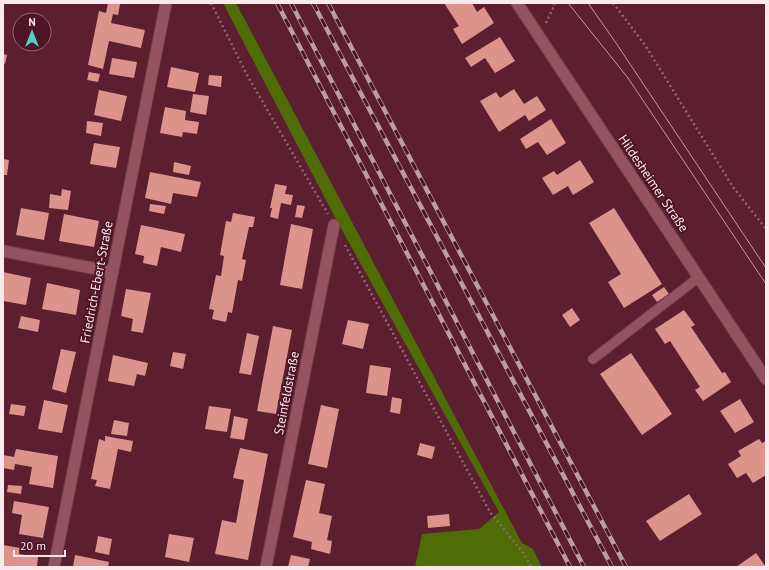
<svg xmlns="http://www.w3.org/2000/svg" width="769" height="570" font-family="'PT Sans',sans-serif">
	<style>
		.green { fill: #4f6c07 }
		.building { fill: #db938b }
		.lines { fill: none; stroke-linecap: round; stroke-linejoin: round }
		.service-casing { stroke: #6e3f4f; stroke-width: 11 }
		.minor-casing { stroke: #6e3f4f; stroke-width: 13 }
		.tertiary-casing { stroke: #6e3f4f; stroke-width: 13 }
		.path { stroke: #926571; stroke-width: 2.5; stroke-dasharray: 2 3; stroke-linecap: butt }
		.service { stroke: #945361; stroke-width: 9 }
		.minor { stroke: #945361; stroke-width: 11 }
		.tertiary { stroke: #945361; stroke-width: 11 }
		.tram { stroke: #bd9ca5; stroke-width: 1 }
		.rail-casing { stroke: #bd9ca5; stroke-width: 4.5 }
		.rail { stroke: #4f1426; stroke-width: 3; stroke-dasharray: 9; stroke-linecap: butt }
		.labels { text-anchor: middle; stroke-width: 4; stroke-linejoin: round; paint-order: stroke }
		.street-label { font-size: 13px; fill: #faeaed; stroke: #4f1426 }
	</style>
	<rect width="100%" height="100%" fill="#5b1f30"/>
	<path class="green" d="M 223,3 L 236,3 L 522,543 L 533,549 L 542,567 L 415,567 L 422,534 L 479,529 L 499,512 L 338,223 Z"/>
	<path class="building" d="M 108,3 L 120,4 L 118,15 L 113,14 L 111,23 L 145,30 L 141,48 L 109,41 L 103,69 L 88,65 L 99,11 L 106,13 Z
		M 444,3 L 472,3 L 477,12 L 484,7 L 494,23 L 462,44 L 453,29 L 459,26 Z
		M 500,37 L 515,61 L 495,73 L 485,58 L 471,67 L 465,58 Z
		M 3,54 L 7,55 L 5,64 L 3,63 Z
		M 112,58 L 137,62 L 134,78 L 109,74 Z
		M 171,67 L 199,73 L 195,92 L 167,87 Z
		M 89,72 L 100,74 L 98,82 L 87,80 Z
		M 209,75 L 222,76 L 221,87 L 208,85 Z
		M 514,89 L 524,104 L 537,96 L 546,110 L 529,121 L 525,115 L 499,132 L 480,101 L 496,92 L 500,98 Z
		M 99,90 L 127,96 L 121,121 L 94,115 Z
		M 193,94 L 209,96 L 206,115 L 190,112 Z
		M 165,107 L 186,111 L 185,120 L 199,122 L 197,134 L 183,132 L 182,137 L 160,133 Z
		M 551,119 L 566,143 L 547,155 L 538,142 L 526,149 L 520,139 Z
		M 87,121 L 103,123 L 101,136 L 86,133 Z
		M 94,143 L 120,147 L 116,168 L 90,164 Z
		M 3,159 L 9,160 L 7,175 L 3,175 Z
		M 580,160 L 594,182 L 573,195 L 568,186 L 553,195 L 542,178 L 554,171 L 557,175 Z
		M 174,162 L 191,166 L 189,175 L 173,172 Z
		M 150,172 L 201,182 L 197,197 L 173,193 L 171,204 L 145,198 Z
		M 275,184 L 287,186 L 285,194 L 293,195 L 291,205 L 281,203 L 278,219 L 270,217 L 272,208 L 270,208 Z
		M 62,189 L 71,191 L 68,210 L 49,208 L 50,194 L 61,196 Z
		M 150,204 L 166,206 L 164,214 L 149,211 Z
		M 297,205 L 305,206 L 302,218 L 295,217 Z
		M 21,208 L 49,213 L 44,240 L 16,235 Z
		M 614,208 L 662,284 L 624,308 L 608,282 L 621,274 L 589,223 Z
		M 233,213 L 255,217 L 253,227 L 249,227 L 242,259 L 246,260 L 242,281 L 238,280 L 232,313 L 228,312 L 226,322 L 212,319 L 214,310 L 209,309 L 216,275 L 221,276 L 224,256 L 220,255 L 226,221 L 231,222 Z
		M 64,214 L 99,221 L 94,247 L 59,241 Z
		M 291,224 L 313,229 L 302,289 L 280,285 Z
		M 141,225 L 185,234 L 181,252 L 161,247 L 157,266 L 143,263 L 144,256 L 135,254 Z
		M 3,272 L 31,278 L 26,305 L 3,301 Z
		M 47,283 L 80,290 L 76,315 L 42,309 Z
		M 664,287 L 669,294 L 657,302 L 652,295 Z
		M 126,289 L 151,293 L 143,333 L 131,331 L 133,319 L 121,316 Z
		M 572,308 L 580,320 L 570,327 L 562,315 Z
		M 684,310 L 695,325 L 691,327 L 722,373 L 725,372 L 731,382 L 703,401 L 695,390 L 700,387 L 670,341 L 665,344 L 655,329 Z
		M 21,316 L 40,320 L 38,332 L 18,328 Z
		M 348,320 L 369,324 L 363,349 L 342,344 Z
		M 273,326 L 292,330 L 276,414 L 257,411 Z
		M 247,333 L 259,336 L 251,375 L 239,373 Z
		M 61,349 L 76,352 L 66,393 L 52,389 Z
		M 173,352 L 186,354 L 183,369 L 170,366 Z
		M 631,353 L 672,414 L 642,435 L 600,374 Z
		M 113,355 L 148,363 L 145,376 L 137,374 L 134,386 L 108,381 Z
		M 370,365 L 391,368 L 387,396 L 366,393 Z
		M 392,397 L 402,399 L 400,414 L 390,412 Z
		M 740,399 L 754,422 L 735,433 L 720,411 Z
		M 44,400 L 68,405 L 62,433 L 38,429 Z
		M 11,404 L 26,406 L 24,416 L 9,414 Z
		M 321,405 L 339,409 L 327,468 L 308,464 Z
		M 209,406 L 231,409 L 227,432 L 205,429 Z
		M 234,416 L 248,419 L 244,440 L 230,438 Z
		M 114,420 L 129,423 L 127,436 L 111,434 Z
		M 105,436 L 133,441 L 131,452 L 118,449 L 110,489 L 95,486 L 97,480 L 91,479 L 99,439 L 105,441 Z
		M 759,439 L 762,443 L 766,441 L 766,475 L 753,483 L 746,473 L 737,478 L 728,464 L 741,456 L 738,451 Z
		M 420,443 L 435,447 L 432,459 L 417,455 Z
		M 240,448 L 268,454 L 248,560 L 215,554 L 222,520 L 236,523 L 244,480 L 233,478 Z
		M 16,449 L 58,456 L 53,488 L 29,484 L 32,467 L 15,464 L 14,470 L 3,468 L 3,455 L 14,457 Z
		M 306,480 L 325,484 L 319,513 L 332,516 L 327,540 L 332,541 L 330,554 L 311,549 L 312,542 L 293,537 Z
		M 8,485 L 22,486 L 21,494 L 7,492 Z
		M 689,494 L 702,514 L 660,541 L 646,521 Z
		M 14,501 L 49,507 L 43,538 L 19,534 L 22,515 L 12,513 Z
		M 449,514 L 450,526 L 428,528 L 427,516 Z
		M 169,534 L 194,538 L 189,562 L 165,557 Z
		M 98,536 L 112,539 L 109,555 L 95,552 Z
		M 3,545 L 20,548 L 19,554 L 38,557 L 37,567 L 3,567 Z
		M 756,553 L 766,567 L 736,567 Z
		M 75,555 L 109,562 L 108,567 L 73,567 Z
		M 291,555 L 310,559 L 308,567 L 288,567 Z"/>
	<g class="lines">
		<defs>
			<path id="service" d="M 593,359 L 699,277"/>
			<path id="minor" d="M 3,251 L 113,272
				M 54,567 L 166,3
				M 266,567 L 334,225"/>
			<path id="tertiary" d="M 517,3 L 766,379"/>
		</defs>
		<use href="#service" class="service-casing"/>
		<use href="#minor" class="minor-casing"/>
		<use href="#tertiary" class="tertiary-casing"/>
		<path class="path" d="M 211,3 L 247,75 L 328,214
			M 613,3 L 645,45 L 733,187 L 766,229
			M 546,23 L 554,6 L 554,3
			M 345,245 L 490,512 L 524,554 L 531,567"/>
		<use href="#service" class="service"/>
		<use href="#minor" class="minor"/>
		<use href="#tertiary" class="tertiary"/>
		<path class="tram" d="M 568,3 L 628,78 L 766,284
			M 588,3 L 616,43 L 766,268"/>
		<defs>
			<path id="rail" d="M 277,3 L 570,567
				M 291,3 L 584,567
				M 313,3 L 612,567
				M 328,3 L 626,567"/>
		</defs>
		<use href="#rail" class="rail-casing"/>
		<use href="#rail" class="rail"/>
	</g>
	<g class="labels">
		<g class="street-label">
			<text transform="translate(654 183) rotate(56)" y="5">Hildesheimer Straße</text>
			<text transform="translate(96 282) rotate(-79)" y="5">Friedrich-Ebert-Straße</text>
			<text transform="translate(286 393) rotate(-79)" y="5">Steinfeldstraße</text>
		</g>
	</g>
	<rect width="769" height="570" fill="none" stroke="#faeaed" stroke-width="8"/>
	<g transform="translate(32 32)"><circle r="19" fill="#4f1426" stroke="#936a76"/>
	<path d="M0-3L7 15L0 10L-7 15Z" fill="#57cec2"/>
	<text y="-6" font-size="11" font-weight="bold" text-anchor="middle" fill="#faeaed">N</text>
	</g>
	<path d="M14 550v6h51v-6" fill="none" stroke="#faeaed" stroke-width="2"/>
	<text x="20" y="550" font-size="12" fill="#faeaed" stroke="#4f1426" stroke-width="3" paint-order="stroke">20 m</text>
</svg>
